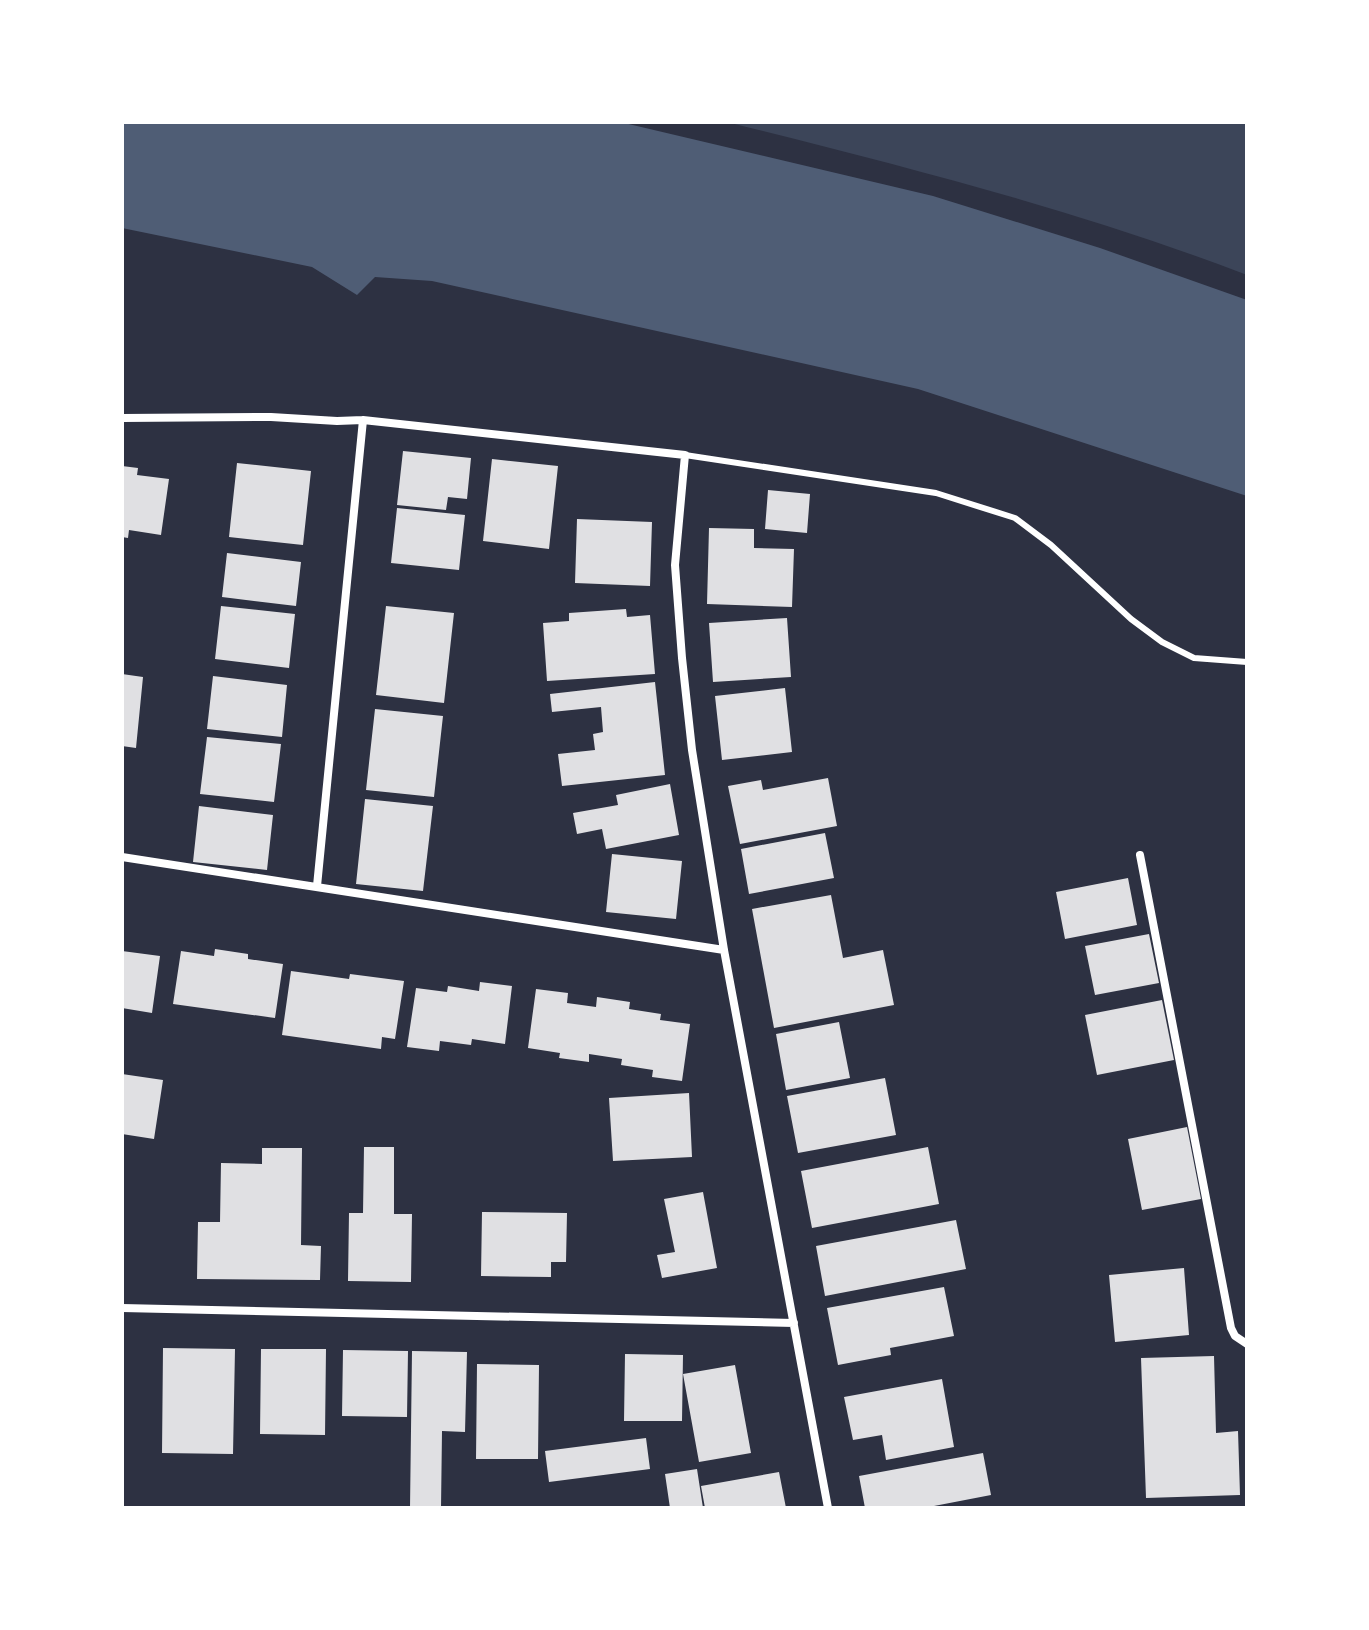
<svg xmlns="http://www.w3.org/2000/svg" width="1369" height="1630" font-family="Roboto,sans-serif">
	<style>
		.green { fill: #3c4559 }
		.water { fill: #4f5d75 }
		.building { fill: #e0e0e3 }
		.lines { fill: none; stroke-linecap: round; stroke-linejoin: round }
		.service { stroke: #fff; stroke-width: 6 }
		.minor { stroke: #fff; stroke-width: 8 }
	</style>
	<rect width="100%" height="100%" fill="#2d3142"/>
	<path class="green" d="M 727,122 L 1247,122 L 1247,275 C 1078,210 902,166 727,122 Z"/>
	<path class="water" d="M 122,122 L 620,122 L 933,196 L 1100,248 L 1247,300 L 1247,496 L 918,389 L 432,281 L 375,277 L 357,295 L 312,267 L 122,228 Z"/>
	<path class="building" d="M 403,451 L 471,458 L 467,499 L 448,497 L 446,510 L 397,505 Z
		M 492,459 L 558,466 L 549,549 L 483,541 Z
		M 237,463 L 311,471 L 303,545 L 229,537 Z
		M 122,466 L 138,468 L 137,475 L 169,479 L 161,535 L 129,530 L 128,538 L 122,537 Z
		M 768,490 L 810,494 L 807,533 L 765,529 Z
		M 397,508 L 465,515 L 459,570 L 391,563 Z
		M 577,519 L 652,522 L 650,586 L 575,583 Z
		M 709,528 L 754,529 L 754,548 L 794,549 L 792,607 L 707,604 Z
		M 227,553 L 301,562 L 296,606 L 222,597 Z
		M 221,606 L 295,614 L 289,668 L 215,659 Z
		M 386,606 L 454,613 L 444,703 L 376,695 Z
		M 626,609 L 627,617 L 650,615 L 655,674 L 547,681 L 543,623 L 569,621 L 569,613 Z
		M 787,618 L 791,677 L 713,682 L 709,623 Z
		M 122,674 L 143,677 L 136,748 L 122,746 Z
		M 213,676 L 287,685 L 282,737 L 207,729 Z
		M 655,682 L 665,775 L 562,786 L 558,754 L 595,750 L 593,734 L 603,732 L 601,707 L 552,712 L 550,694 Z
		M 785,688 L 792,752 L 722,760 L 715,696 Z
		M 375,709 L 443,716 L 434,797 L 366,790 Z
		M 207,737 L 281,744 L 274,802 L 200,794 Z
		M 828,778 L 837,826 L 740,844 L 728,786 L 761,780 L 763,790 Z
		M 670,784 L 679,835 L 606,849 L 602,829 L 577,834 L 573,813 L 618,805 L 616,795 Z
		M 365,799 L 433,806 L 423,891 L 356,884 Z
		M 199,806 L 273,815 L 267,870 L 193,862 Z
		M 825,833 L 834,878 L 749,894 L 741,849 Z
		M 612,854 L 682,861 L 676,919 L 606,912 Z
		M 1128,878 L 1137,925 L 1065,939 L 1056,892 Z
		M 831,895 L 843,958 L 883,950 L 894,1005 L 774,1028 L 752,909 Z
		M 1149,934 L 1159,983 L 1095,995 L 1085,946 Z
		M 215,949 L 248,954 L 248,959 L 283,964 L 275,1018 L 173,1004 L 181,951 L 214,956 Z
		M 122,951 L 160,956 L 152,1013 L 122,1008 Z
		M 291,971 L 349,979 L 350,974 L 404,981 L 395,1039 L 382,1037 L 381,1049 L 282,1035 Z
		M 480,982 L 512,986 L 505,1044 L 472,1039 L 471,1045 L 440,1041 L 439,1051 L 407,1047 L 416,988 L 447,992 L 448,986 L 479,991 Z
		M 536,989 L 568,993 L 567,1003 L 596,1007 L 597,997 L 630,1002 L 629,1009 L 661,1014 L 660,1020 L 690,1024 L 682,1081 L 652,1077 L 653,1070 L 621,1065 L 622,1059 L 589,1054 L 589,1062 L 559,1058 L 560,1053 L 528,1048 Z
		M 1162,1000 L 1174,1060 L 1097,1075 L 1085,1015 Z
		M 839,1022 L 850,1078 L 786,1090 L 776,1034 Z
		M 122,1074 L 163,1080 L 154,1139 L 122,1134 Z
		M 885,1078 L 896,1135 L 798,1153 L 787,1096 Z
		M 689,1093 L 692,1157 L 613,1161 L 609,1098 Z
		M 1187,1127 L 1201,1199 L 1142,1210 L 1128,1139 Z
		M 364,1147 L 394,1147 L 394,1214 L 412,1214 L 411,1282 L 348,1281 L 349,1213 L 363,1213 Z
		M 928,1147 L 939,1204 L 812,1228 L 801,1171 Z
		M 262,1148 L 302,1148 L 301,1245 L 321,1246 L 320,1280 L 197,1279 L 198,1222 L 220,1222 L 221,1163 L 262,1164 Z
		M 703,1192 L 717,1268 L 662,1278 L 657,1255 L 675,1252 L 664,1199 Z
		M 482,1212 L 567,1213 L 566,1262 L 551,1262 L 551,1277 L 481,1276 Z
		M 956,1220 L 966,1269 L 825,1296 L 816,1246 Z
		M 1184,1268 L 1189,1335 L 1115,1342 L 1109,1275 Z
		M 944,1287 L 954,1336 L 890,1348 L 891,1355 L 838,1365 L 827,1308 Z
		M 163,1348 L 235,1349 L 233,1454 L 162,1453 Z
		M 261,1349 L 326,1349 L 325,1435 L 260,1434 Z
		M 343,1350 L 408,1351 L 407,1417 L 342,1416 Z
		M 412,1351 L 467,1352 L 465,1432 L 442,1431 L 441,1508 L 410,1508 Z
		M 625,1354 L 683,1355 L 682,1421 L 624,1421 Z
		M 1214,1356 L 1216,1433 L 1238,1431 L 1240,1495 L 1146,1498 L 1141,1358 Z
		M 477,1364 L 539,1365 L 538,1459 L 476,1459 Z
		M 735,1365 L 751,1453 L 699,1462 L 683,1374 Z
		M 942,1379 L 954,1447 L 886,1460 L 882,1435 L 853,1440 L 844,1397 Z
		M 646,1438 L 650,1469 L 549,1482 L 545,1451 Z
		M 983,1453 L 991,1495 L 934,1506 L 934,1508 L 865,1508 L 859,1476 Z
		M 697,1469 L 703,1508 L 670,1508 L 665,1474 Z
		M 779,1472 L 786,1508 L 705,1508 L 701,1486 Z"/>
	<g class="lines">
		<path class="service" d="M 685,455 L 936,493 L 1015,518 L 1051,545 L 1131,619 L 1162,642 L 1194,658 L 1247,662"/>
		<path class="minor" d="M 122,418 L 271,417 L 337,421 L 363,420 L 685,455 L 675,565 L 682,658 L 692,750 L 724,950 L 828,1508
			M 1140,855 L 1231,1328 L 1235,1336 L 1247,1344
			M 122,857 L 724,950
			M 317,886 L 363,420
			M 122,1308 L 794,1323"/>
	</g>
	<rect width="1369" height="1630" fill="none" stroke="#ffffff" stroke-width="248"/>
</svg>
